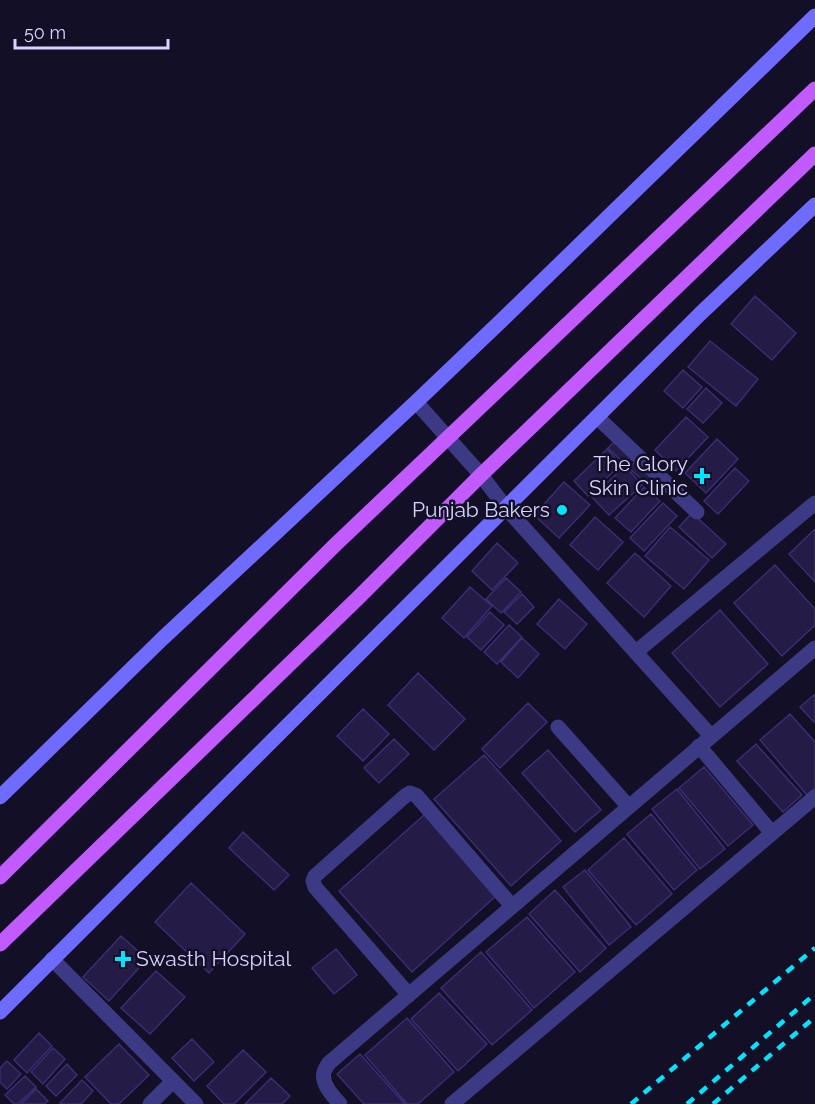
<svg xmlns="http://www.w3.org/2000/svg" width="815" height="1104" font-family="Raleway,sans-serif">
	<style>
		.building { fill: #241b47; stroke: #3b2d73; stroke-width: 1.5 }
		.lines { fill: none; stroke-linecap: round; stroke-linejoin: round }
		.street { stroke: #3d3a85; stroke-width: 15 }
		.secondary { stroke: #6f6bff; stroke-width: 15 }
		.primary { stroke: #c25bff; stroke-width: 15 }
		.rail { stroke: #00e5ff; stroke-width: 4.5; stroke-dasharray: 9 8; stroke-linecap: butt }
		.poi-dot { fill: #00e5ff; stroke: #130f26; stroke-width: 2 }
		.labels { text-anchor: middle; stroke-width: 5; stroke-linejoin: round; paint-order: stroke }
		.poi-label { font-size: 21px; fill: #d9d4ff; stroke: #130f26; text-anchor: end }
	</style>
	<rect width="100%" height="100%" fill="#130f26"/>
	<path class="building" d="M 755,296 L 796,333 L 772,360 L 731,324 Z
		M 710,341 L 758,379 L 736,406 L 688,367 Z
		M 683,370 L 702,387 L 683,408 L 664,391 Z
		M 706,388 L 722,403 L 703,423 L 687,409 Z
		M 686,417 L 708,437 L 676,471 L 655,450 Z
		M 717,439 L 738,459 L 706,493 L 685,473 Z
		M 615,441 L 632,459 L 626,465 L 608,448 Z
		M 607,449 L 621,464 L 588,496 L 574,481 Z
		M 636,461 L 656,479 L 649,486 L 629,468 Z
		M 625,466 L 642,485 L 609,515 L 592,497 Z
		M 735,468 L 749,481 L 718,514 L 704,501 Z
		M 564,482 L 590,505 L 559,538 L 534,515 Z
		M 644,487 L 660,501 L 631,532 L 615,518 Z
		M 663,503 L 677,516 L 644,551 L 630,538 Z
		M 692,513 L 726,544 L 712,558 L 679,527 Z
		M 595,517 L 623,542 L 598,570 L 570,545 Z
		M 670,527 L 709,560 L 684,589 L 645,556 Z
		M 815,529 L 815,582 L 789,554 Z
		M 497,543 L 518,563 L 492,590 L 472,571 Z
		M 635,553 L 671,586 L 644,617 L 607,583 Z
		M 775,565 L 815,609 L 815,625 L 782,656 L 734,603 Z
		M 506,578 L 521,592 L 501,613 L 486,599 Z
		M 470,587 L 492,606 L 464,638 L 442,618 Z
		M 522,594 L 534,607 L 517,624 L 504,612 Z
		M 559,599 L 587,624 L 565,649 L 537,624 Z
		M 720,610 L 768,664 L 720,707 L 672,653 Z
		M 490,612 L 504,625 L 481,650 L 467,637 Z
		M 509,625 L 522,637 L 497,664 L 484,652 Z
		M 522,638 L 539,654 L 518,678 L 501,662 Z
		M 418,673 L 465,719 L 434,750 L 388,705 Z
		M 815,694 L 815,723 L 800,707 Z
		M 528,703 L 547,722 L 500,768 L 482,749 Z
		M 363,709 L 389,734 L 363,761 L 337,736 Z
		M 790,714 L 815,742 L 815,788 L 807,795 L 760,740 Z
		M 394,739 L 409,754 L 379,783 L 364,768 Z
		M 756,744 L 802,795 L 783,812 L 737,761 Z
		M 548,750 L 601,810 L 575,832 L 522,773 Z
		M 484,755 L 561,841 L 511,886 L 434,799 Z
		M 704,767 L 753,825 L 728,846 L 679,788 Z
		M 677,789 L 725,849 L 700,869 L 652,809 Z
		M 425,814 L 498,894 L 412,972 L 339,891 Z
		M 651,814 L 697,870 L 674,890 L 627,834 Z
		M 243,832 L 289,875 L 274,890 L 229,848 Z
		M 624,838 L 672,894 L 636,925 L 588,870 Z
		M 585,870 L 631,927 L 609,945 L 563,887 Z
		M 191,883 L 245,934 L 209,973 L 155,922 Z
		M 555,890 L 606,948 L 580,972 L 529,914 Z
		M 527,917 L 575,972 L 534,1008 L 486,952 Z
		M 121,936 L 147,959 L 109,1001 L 83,977 Z
		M 336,949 L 357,975 L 334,994 L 312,968 Z
		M 481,952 L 532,1010 L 492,1045 L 441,988 Z
		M 156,971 L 185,997 L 150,1034 L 121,1008 Z
		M 439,993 L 487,1044 L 458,1071 L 411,1019 Z
		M 407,1018 L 454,1072 L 418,1104 L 407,1104 L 365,1055 Z
		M 39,1033 L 52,1046 L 27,1073 L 14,1060 Z
		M 192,1039 L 214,1062 L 194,1081 L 172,1058 Z
		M 119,1044 L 149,1075 L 119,1104 L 111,1104 L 85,1077 Z
		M 53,1048 L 65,1059 L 43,1084 L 31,1072 Z
		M 243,1050 L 266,1072 L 234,1104 L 224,1104 L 207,1086 Z
		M 360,1054 L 405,1104 L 364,1104 L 337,1074 Z
		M 7,1061 L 21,1074 L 7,1089 L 0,1082 L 0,1068 Z
		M 67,1064 L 77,1075 L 56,1096 L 46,1086 Z
		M 25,1076 L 36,1087 L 18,1104 L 14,1104 L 5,1095 Z
		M 271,1078 L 290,1096 L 282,1104 L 245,1104 Z
		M 82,1080 L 93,1091 L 81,1104 L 62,1104 L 60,1103 Z
		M 36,1089 L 48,1101 L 44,1104 L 21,1104 Z"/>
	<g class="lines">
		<path class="street" d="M 416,402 L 481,475 L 506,508 L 711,736
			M 597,417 L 697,512
			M 636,652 L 815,503
			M 558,727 L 629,807
			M 699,746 L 772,833
			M 52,959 L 196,1104
			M 409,995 L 315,887 L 313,881 L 315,876 L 405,796 L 410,793 L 416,795 L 512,906
			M 150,1104 L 173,1081
			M 340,1104 C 333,1096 321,1084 324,1072 C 325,1069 327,1066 329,1063 L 815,648
			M 452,1104 L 815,797"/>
		<path class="secondary" d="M 0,797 L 162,639 L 416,402 L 501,321 L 815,16
			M 0,1012 L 700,314 L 815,205"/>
		<path class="primary" d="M 0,877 L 335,545 L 815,89
			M 0,944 L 358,598 L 481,475 L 815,154"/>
		<path class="rail" d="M 631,1104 L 815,948
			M 687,1104 L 815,994
			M 713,1104 L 815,1017"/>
	</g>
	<g class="poi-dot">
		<path d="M699 467h6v6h6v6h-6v6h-6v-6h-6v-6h6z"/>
		<circle cx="562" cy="510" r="6"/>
		<path d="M120 950h6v6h6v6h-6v6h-6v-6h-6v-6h6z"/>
	</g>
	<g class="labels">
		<g class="poi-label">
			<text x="688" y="471">The Glory<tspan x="688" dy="24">Skin Clinic</tspan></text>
			<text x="550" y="517">Punjab Bakers</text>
			<text x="136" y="966" text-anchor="start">Swasth Hospital</text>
		</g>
	</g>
	<path d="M15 39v9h153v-9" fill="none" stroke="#d9d4ff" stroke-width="3"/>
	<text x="24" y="39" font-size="18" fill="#d9d4ff" stroke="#130f26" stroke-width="4.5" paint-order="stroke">50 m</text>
</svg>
